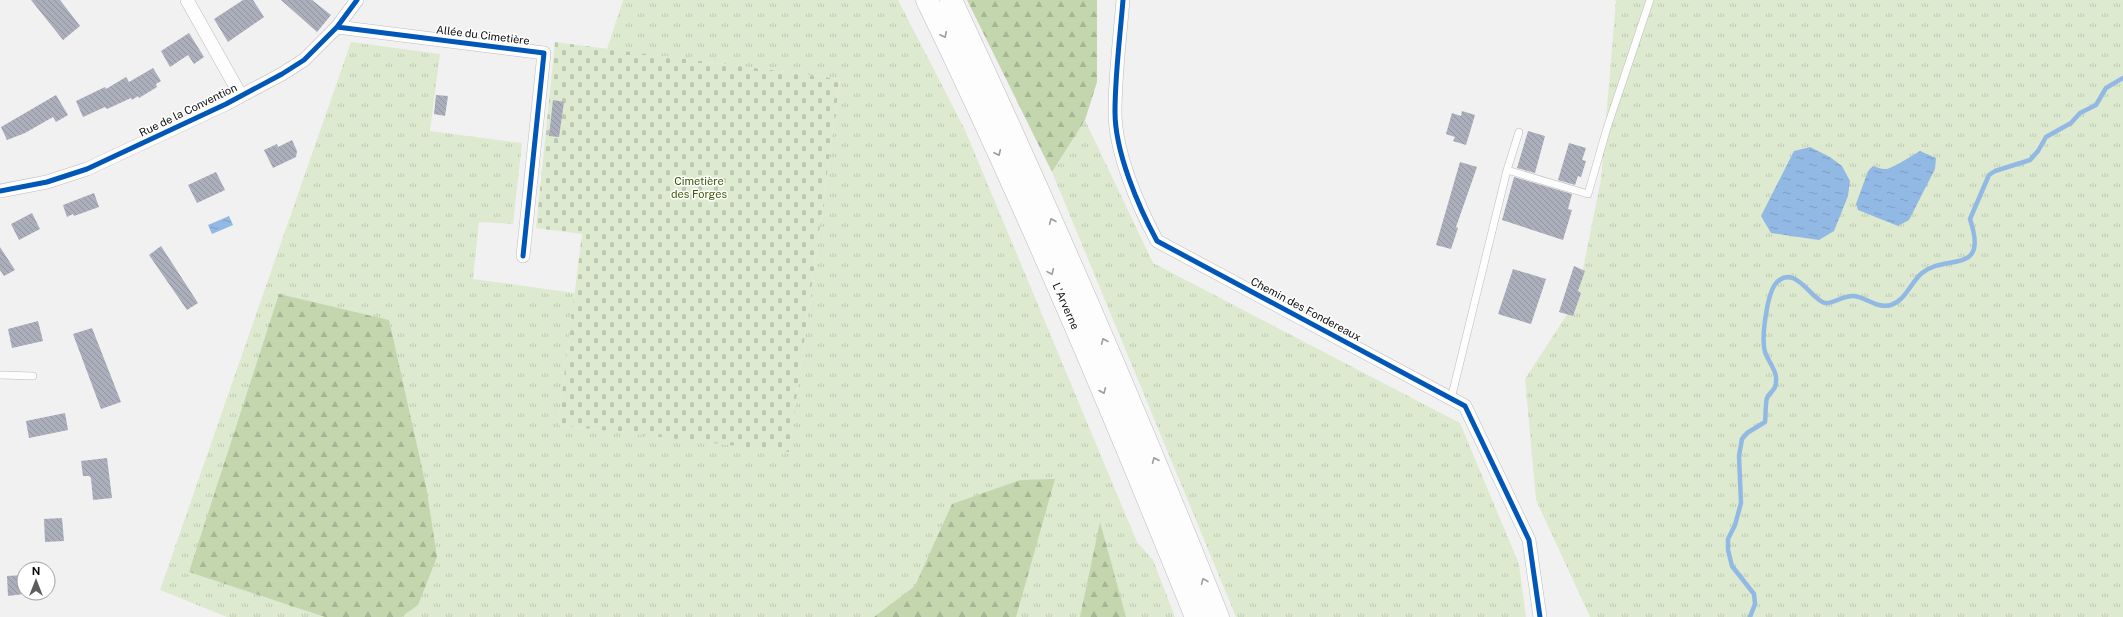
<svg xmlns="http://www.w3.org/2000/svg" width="2123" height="617" font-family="'Public Sans',sans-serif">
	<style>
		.grass { fill: url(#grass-tufts) }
		.forest { fill: url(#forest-firs) }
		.cemetery { fill: url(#cemetery-stones) }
		.water { fill: url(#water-ripples) }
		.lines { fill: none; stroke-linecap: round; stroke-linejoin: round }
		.stream { stroke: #91b9e3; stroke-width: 4.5 }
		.building { fill: url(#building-back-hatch) }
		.service-casing { stroke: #bcbcbd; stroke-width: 8 }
		.minor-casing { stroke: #bcbcbd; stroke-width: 14 }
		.motorway-casing { stroke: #bcbcbd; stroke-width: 23 }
		.service { stroke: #fdfdfd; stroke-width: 7 }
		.minor { stroke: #fdfdfd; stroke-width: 13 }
		.motorway { stroke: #fdfdfd; stroke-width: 22 }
		.cycleway-casing { stroke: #fff; stroke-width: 8 }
		.cycleway { stroke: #0057b8; stroke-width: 5 }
		.oneway { stroke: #9d9d9e }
		.labels { text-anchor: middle; stroke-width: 3; stroke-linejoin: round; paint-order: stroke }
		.street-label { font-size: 11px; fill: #0e0e0f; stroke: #fff }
		.park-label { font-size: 11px; fill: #3a5702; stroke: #fff }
	</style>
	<defs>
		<pattern id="grass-tufts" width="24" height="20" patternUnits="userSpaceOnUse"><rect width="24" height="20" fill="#deead0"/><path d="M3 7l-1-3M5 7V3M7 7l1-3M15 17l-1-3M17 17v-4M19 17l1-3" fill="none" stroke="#bdc8b1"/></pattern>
		<pattern id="forest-firs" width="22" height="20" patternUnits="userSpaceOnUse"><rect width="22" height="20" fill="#c3d6ae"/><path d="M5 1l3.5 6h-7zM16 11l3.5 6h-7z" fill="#a6b694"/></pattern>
		<pattern id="cemetery-stones" width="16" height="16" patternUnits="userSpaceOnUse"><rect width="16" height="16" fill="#deead0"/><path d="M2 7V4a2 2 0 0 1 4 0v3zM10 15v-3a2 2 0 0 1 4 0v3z" fill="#bdc8b1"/></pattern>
		<pattern id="water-ripples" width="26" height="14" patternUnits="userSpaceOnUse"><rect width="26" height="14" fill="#91b9e3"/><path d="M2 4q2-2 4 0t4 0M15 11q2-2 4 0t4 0" fill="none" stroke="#7c9ec2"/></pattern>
		<pattern id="building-back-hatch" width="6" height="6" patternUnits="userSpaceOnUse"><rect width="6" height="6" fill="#abaebb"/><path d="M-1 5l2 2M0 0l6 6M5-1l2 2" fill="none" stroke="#9294a0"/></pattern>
	</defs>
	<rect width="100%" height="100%" fill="#f1f1f2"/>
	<path class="grass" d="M 623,0 L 898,0 L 965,130 L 1137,542 L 1153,560 L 1175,617 L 227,617 L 160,590 L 351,42 L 440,54 L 430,131 L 522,143 L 513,224 L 479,222 L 473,279 L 575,293 L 558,425 L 789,451 L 840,79 L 607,49 Z
		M 1616,0 L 2123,0 L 2123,617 L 1590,617 L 1536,500 L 1525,379 L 1577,299 L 1601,179 Z
		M 1085,120 L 1153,263 L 1460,423 L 1519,564 L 1526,617 L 1236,617 L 1052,172 Z"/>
	<path class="forest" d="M 967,0 L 1097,0 L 1097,82 L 1085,120 L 1052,172 Z
		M 279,294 L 389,320 L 426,486 L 437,557 L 418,605 L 401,617 L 325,617 L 189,572 Z
		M 1055,479 L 1016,617 L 874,617 L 915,586 L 952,504 L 1020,480 Z
		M 1100,522 L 1126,617 L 1080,617 Z"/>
	<path class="cemetery" d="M 555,42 L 840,79 L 789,452 L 558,425 L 582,234 L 536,228 Z"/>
	<path class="water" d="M 1810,147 L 1830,157 L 1842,166 L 1850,181 L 1848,196 L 1834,231 L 1819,240 L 1771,233 L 1761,216 L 1794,151 Z
		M 1920,151 L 1936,158 L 1935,169 L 1909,220 L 1898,226 L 1858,210 L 1856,204 L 1868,171 L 1873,166 C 1877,167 1881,169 1885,169 C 1890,170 1913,155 1920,151 Z
		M 229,216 L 233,225 L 212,234 L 208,225 Z"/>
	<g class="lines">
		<path class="stream" d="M 1750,617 L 1755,604 L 1754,594 L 1732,566 L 1728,550 L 1728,539 L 1735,525 L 1741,503 L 1739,456 L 1742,439 L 1747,433 L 1765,422 C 1766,415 1765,405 1767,398 C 1771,389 1777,392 1776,377 C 1775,368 1768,361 1765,352 C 1761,338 1767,292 1777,282 C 1796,264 1812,301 1825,303 C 1834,304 1843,295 1854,296 C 1866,297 1877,309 1891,305 C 1905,301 1911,282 1922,273 C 1947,253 1989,276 1970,219 L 1989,175 L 1995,171 L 2030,160 L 2038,151 L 2046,137 L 2071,123 L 2080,113 L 2096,105 L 2106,88 L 2123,78"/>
	</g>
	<path class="building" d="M 31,0 L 60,0 L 80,26 L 63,40 Z
		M 243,0 L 253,0 L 264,17 L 228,42 L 214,19 Z
		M 281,0 L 312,0 L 331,15 L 317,32 Z
		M 189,33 L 204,57 L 194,64 L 188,55 L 170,67 L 161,51 Z
		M 153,68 L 161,81 L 156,84 L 157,87 L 139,98 L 138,96 L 132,100 L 131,98 L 107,109 L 105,107 L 83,117 L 76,101 L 105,87 L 106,89 L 126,77 L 129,82 Z
		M 56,95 L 68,115 L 56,122 L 53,117 L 25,133 L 7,140 L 1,127 Z
		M 436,95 L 448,96 L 445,116 L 434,114 Z
		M 553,100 L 564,102 L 559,137 L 549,136 Z
		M 1462,111 L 1475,115 L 1466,145 L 1453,141 L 1455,137 L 1446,134 L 1452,113 L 1461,116 Z
		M 1528,131 L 1545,136 L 1535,173 L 1517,168 Z
		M 292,140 L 297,151 L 296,157 L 273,168 L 264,150 L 277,144 L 278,147 Z
		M 1569,143 L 1586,148 L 1582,160 L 1586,161 L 1581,177 L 1578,176 L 1575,185 L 1558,180 Z
		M 1460,162 L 1477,167 L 1456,227 L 1458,228 L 1451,249 L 1436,245 Z
		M 216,172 L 225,190 L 197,203 L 188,185 Z
		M 1514,177 L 1572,194 L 1568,209 L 1572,210 L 1563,240 L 1502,220 Z
		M 94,193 L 99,207 L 74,216 L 73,214 L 67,217 L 63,205 Z
		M 32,213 L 40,229 L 19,240 L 11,224 Z
		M 161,246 L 198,303 L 187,310 L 149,255 Z
		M 0,247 L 15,270 L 4,276 L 0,270 Z
		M 1574,266 L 1585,271 L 1578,291 L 1581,293 L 1573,316 L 1559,312 Z
		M 1513,269 L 1546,279 L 1531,324 L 1498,314 Z
		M 38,321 L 43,341 L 12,348 L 8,329 Z
		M 92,328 L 121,402 L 101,409 L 73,334 Z
		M 65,413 L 68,430 L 29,438 L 26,421 Z
		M 107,458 L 112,498 L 93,500 L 91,478 L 89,476 L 83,476 L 81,461 Z
		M 62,518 L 64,541 L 45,542 L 44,519 Z
		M 24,575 L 24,594 L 8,596 L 7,576 Z"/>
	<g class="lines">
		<defs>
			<path id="service" d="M 1507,170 L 1588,194 L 1607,128 L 1650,0
				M 0,375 L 33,376
				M 1451,399 L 1507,170 L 1519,132"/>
			<path id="minor" d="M 187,0 L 241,96
				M 1123,0 C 1120,37 1115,75 1115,112 C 1115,152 1138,206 1157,241 L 1465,406 L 1529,540 L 1540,617
				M 337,27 L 544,53 L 523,256
				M 0,191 L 47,182 L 87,169 L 226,104 L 282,74 L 304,60 L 337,27 L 357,0"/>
			<path id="motorway" d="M 927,0 C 1025,202 1112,409 1196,617
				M 951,0 C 1046,203 1135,409 1218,617"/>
		</defs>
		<use href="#service" class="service-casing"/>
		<use href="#minor" class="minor-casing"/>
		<use href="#motorway" class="motorway-casing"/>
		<use href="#service" class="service"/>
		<use href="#minor" class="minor"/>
		<use href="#motorway" class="motorway"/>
		<defs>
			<path id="cycleway" d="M 1123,0 C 1120,37 1115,75 1115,112 C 1115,152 1138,206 1157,241 L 1465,406 L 1529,540 L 1540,617
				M 337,27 L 544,53 L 523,256
				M 0,191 L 47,182 L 87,169 L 226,104 L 282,74 L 304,60 L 337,27 L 357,0"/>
		</defs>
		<use href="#cycleway" class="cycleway-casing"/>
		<use href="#cycleway" class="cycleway"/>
	</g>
	<defs><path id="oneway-chevron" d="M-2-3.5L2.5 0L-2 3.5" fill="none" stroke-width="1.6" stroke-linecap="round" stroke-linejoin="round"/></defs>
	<g class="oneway">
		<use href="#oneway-chevron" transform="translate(944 35) rotate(64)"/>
		<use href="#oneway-chevron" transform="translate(998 153) rotate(65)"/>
		<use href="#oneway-chevron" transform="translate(1052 221) rotate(-113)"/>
		<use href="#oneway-chevron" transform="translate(1051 272) rotate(66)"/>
		<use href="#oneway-chevron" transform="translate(1104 341) rotate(-113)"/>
		<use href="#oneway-chevron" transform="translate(1103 391) rotate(67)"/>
		<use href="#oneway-chevron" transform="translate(1155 460) rotate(-113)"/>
		<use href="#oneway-chevron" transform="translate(1204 581) rotate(-112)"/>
	</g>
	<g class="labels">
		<g class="street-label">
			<text transform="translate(483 35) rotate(7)" y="4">Allée du Cimetière</text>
			<text transform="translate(188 110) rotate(-26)" y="4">Rue de la Convention</text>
			<text transform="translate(1066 306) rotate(66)" y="4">L'Arverne</text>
			<text transform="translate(1306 309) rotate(28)" y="4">Chemin des Fondereaux</text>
		</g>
		<g class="park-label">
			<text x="699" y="185">Cimetière<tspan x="699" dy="13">des Forges</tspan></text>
		</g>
	</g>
	<g transform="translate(36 581)"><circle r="19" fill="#ffffff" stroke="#9f9f9f"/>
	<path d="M0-3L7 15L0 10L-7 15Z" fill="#5d5d5e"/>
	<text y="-6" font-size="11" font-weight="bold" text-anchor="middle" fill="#0e0e0f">N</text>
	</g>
</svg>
